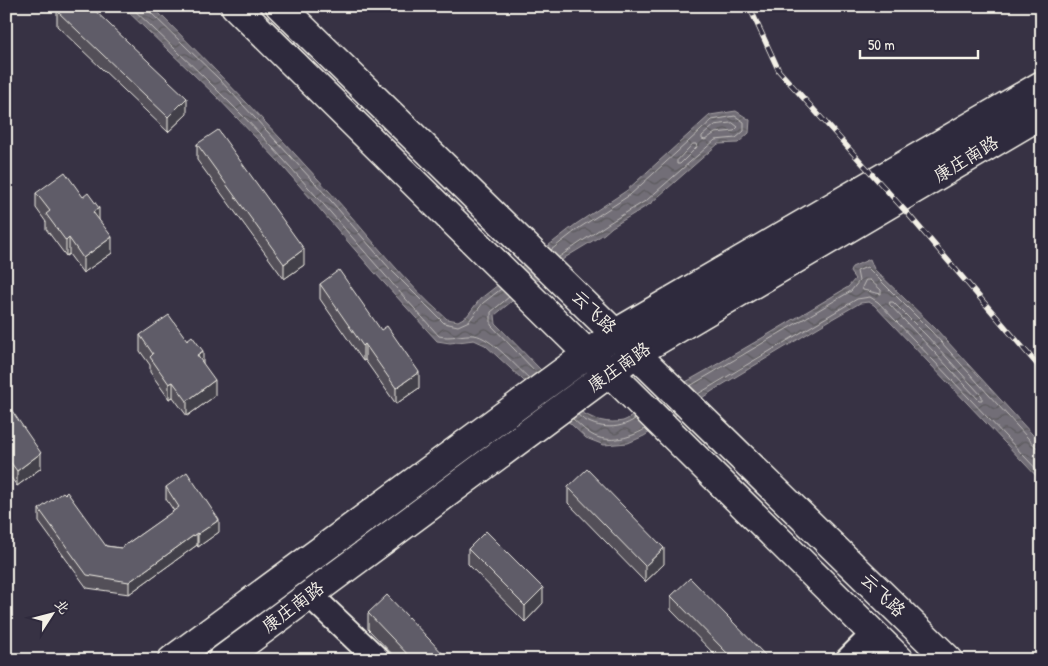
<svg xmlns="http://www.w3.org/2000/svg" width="1048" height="666" font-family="'Patrick Hand','LXGW WenKai TC',sans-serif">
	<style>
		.water { fill: url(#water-waves); stroke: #a6a2a4 }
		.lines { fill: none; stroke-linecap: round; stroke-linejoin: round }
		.shore { stroke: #c0bdbb; stroke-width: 1 }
		.minor-casing { stroke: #f4f1e8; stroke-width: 28 }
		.major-casing { stroke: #f4f1e8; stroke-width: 31 }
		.minor { stroke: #2f2a3d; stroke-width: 24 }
		.major { stroke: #2f2a3d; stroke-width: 28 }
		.rail-casing { stroke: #f4f1e8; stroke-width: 5.5 }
		.rail { stroke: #2f2a3d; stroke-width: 4; stroke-dasharray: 11; stroke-linecap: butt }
		.wall { fill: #524f59; stroke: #f4f1e8 }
		.shaded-wall { fill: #424048; stroke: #f4f1e8 }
		.building { fill: #5f5c67; stroke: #f4f1e8 }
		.labels { text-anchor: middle; stroke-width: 4; stroke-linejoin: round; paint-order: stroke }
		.street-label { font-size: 18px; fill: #f4f1e8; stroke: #2f2a3d }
	</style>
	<defs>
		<pattern id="water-waves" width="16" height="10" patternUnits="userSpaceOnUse" patternTransform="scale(1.25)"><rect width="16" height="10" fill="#726e77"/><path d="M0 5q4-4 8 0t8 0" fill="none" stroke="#5b595c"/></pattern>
	</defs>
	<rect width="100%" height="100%" fill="#373244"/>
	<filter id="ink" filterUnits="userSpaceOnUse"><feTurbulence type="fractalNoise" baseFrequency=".02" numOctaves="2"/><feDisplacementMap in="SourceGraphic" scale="10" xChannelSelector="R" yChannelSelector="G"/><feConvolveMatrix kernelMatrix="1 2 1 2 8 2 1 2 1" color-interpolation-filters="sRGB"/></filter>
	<g filter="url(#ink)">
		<path class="water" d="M 122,6 L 152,6 C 212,66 271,127 328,190 C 368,234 403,281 447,319 L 458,321 L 467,316 L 480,299 L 576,224 L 626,191 L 710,115 L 736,111 L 750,120 L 749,133 L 738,143 L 718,144 L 650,204 L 612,227 L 604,234 L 566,257 L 495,315 L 496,324 L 583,413 C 595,420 608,424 623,421 C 632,418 651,402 661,396 C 724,361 786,324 848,287 L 855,279 L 850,272 L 852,267 L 870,259 L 874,269 L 936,329 L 1042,445 L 1042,482 L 874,305 L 869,302 L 860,303 L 832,319 L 717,388 L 644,436 L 628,443 L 604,445 L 586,438 L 485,345 L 474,340 L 450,343 L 437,341 L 375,273 L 279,162 L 215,95 Z"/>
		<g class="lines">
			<path class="shore" d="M 130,6 C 182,56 235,105 283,159 C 336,217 386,278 439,336 C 451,339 462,334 474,335 C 491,337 516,367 529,378
				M 149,6 L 150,12 L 219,79 L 325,194 L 390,269 L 444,323 L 458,326 L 469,321 L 483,303 L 501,289
				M 733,123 L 738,127 L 734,131 L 715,133 L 705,140 L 702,139 L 702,136 L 715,125 Z
				M 693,144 L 696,144 L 697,147 L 680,164 L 677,164 L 677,161 Z
				M 551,250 L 579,228 L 630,195 L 712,120 L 735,116 L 744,122 L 744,131 L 736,138 L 715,140 L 647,200 L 609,223 L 559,257
				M 866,280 L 870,280 L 881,290 L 881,294 L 863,290 L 862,288 Z
				M 509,297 L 491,312 L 491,325 L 537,373
				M 890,302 L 893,302 L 927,336 L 982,396 L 982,400 L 979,400 L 890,305 Z
				M 690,386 L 851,291 L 859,281 L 857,271 L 867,267 L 932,332 L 1036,447 L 1042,448
				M 698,394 L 857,299 L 870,297 L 878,302 L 1042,475
				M 578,415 C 594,429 618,431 635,419
				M 573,419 C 578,423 582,428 588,432 C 604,445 629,439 645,429"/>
			<defs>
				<path id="minor" d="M 310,595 L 378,660
					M 848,660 L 874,634"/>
				<path id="major" d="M 235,6 L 588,354 L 610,373 L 900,660
					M 280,6 L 949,660
					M 172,660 L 616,333 L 1042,85
					M 222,660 L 636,353 L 1042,114"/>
			</defs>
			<use href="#minor" class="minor-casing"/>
			<use href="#major" class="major-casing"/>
			<use href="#minor" class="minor"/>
			<use href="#major" class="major"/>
			<defs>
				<path id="rail" d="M 749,6 L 779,71 L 908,214 L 1042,370"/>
			</defs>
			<use href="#rail" class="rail-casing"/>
			<use href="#rail" class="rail"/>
		</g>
		<path class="wall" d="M 57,11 L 187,114 L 168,132 L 57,26 Z
			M 197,144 L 304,265 L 284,279 L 197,160 Z
			M 36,193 L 99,220 L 112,253 L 83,273 L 69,254 L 66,256 L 46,229 L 46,222 L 36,208 Z
			M 320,284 L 419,388 L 396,404 L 365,360 L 363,361 L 320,299 Z
			M 140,335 L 215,396 L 187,416 L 173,397 L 169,399 L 150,372 L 150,365 L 140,351 Z
			M 6,406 L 41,468 L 17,486 L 6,471 Z
			M 166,487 L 219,532 L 198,547 L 197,545 L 129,594 L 87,588 L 39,522 L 39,509 L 106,546 L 121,548 L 174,511 L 166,499 Z
			M 568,487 L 664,564 L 645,582 L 568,503 Z
			M 468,549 L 543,603 L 525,622 L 468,564 Z
			M 671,596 L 767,660 L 720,660 L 671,610 Z
			M 368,613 L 449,660 L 398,660 L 368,629 Z"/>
		<path class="shaded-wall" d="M 187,98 L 187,114 L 168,132 L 168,117 Z
			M 99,208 L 99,224 L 93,212 Z
			M 112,237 L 112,253 L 83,273 L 83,258 Z
			M 69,238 L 69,254 L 66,256 L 66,241 Z
			M 304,249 L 304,265 L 284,279 L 284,264 Z
			M 365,344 L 365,360 L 363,361 L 363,346 Z
			M 203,351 L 203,366 L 197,355 Z
			M 419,372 L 419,388 L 396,404 L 396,388 Z
			M 215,380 L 215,396 L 187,416 L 187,401 Z
			M 173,382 L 173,397 L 169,399 L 169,384 Z
			M 41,453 L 41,468 L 17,486 L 17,471 Z
			M 219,520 L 219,532 L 198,547 L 198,534 Z
			M 197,533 L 197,545 L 129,594 L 129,582 Z
			M 664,548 L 664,564 L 645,582 L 645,566 Z
			M 543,588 L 543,603 L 525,622 L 525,606 Z"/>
		<path class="building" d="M 61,6 L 90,6 L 187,98 L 168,117 L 57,11 Z
			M 218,130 L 304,249 L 284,264 L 197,144 Z
			M 65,172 L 83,197 L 88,193 L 99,208 L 93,212 L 112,237 L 83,258 L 69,238 L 66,241 L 46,214 L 50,211 L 36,193 Z
			M 339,270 L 381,330 L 387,326 L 419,372 L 396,388 L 365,344 L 363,346 L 320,284 Z
			M 169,315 L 187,340 L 192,336 L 203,351 L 197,355 L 215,380 L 187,401 L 173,382 L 169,384 L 150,357 L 153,354 L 140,335 Z
			M 8,405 L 41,453 L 17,471 L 6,456 L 6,406 Z
			M 587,469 L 664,548 L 645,566 L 568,487 Z
			M 187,472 L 219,520 L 198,534 L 197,533 L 129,582 L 87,575 L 39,509 L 63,492 L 65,494 L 67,492 L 106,546 L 121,548 L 179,507 L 166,487 Z
			M 486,531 L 543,588 L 525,606 L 468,549 Z
			M 690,578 L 767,657 L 764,660 L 728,660 L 731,657 L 671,596 Z
			M 387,595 L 449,660 L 413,660 L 368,613 Z"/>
	</g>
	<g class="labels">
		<g class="street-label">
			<text transform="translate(966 159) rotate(-31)" y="6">康庄南路</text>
			<text transform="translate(594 312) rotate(44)" y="6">云飞路</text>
			<text transform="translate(619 367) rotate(-35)" y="6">康庄南路</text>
			<text transform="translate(883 595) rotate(44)" y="6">云飞路</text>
			<text transform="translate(293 607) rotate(-37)" y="6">康庄南路</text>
		</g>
	</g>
	<rect width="1048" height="666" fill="none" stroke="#2f2a3d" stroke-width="25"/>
	<rect x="12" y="12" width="1023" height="641" fill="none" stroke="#f4f1e8" stroke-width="2" filter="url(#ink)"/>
	<g transform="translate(52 614) rotate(54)" stroke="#2f2a3d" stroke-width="4" paint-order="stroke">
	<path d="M0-4L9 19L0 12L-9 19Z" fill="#f4f1e8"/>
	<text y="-8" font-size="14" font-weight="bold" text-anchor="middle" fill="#f4f1e8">北</text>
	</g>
	<path d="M860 50v8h118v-8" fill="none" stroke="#f4f1e8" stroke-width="2.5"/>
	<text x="868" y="50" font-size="15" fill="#f4f1e8" stroke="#2f2a3d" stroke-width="4" paint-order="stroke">50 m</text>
</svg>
